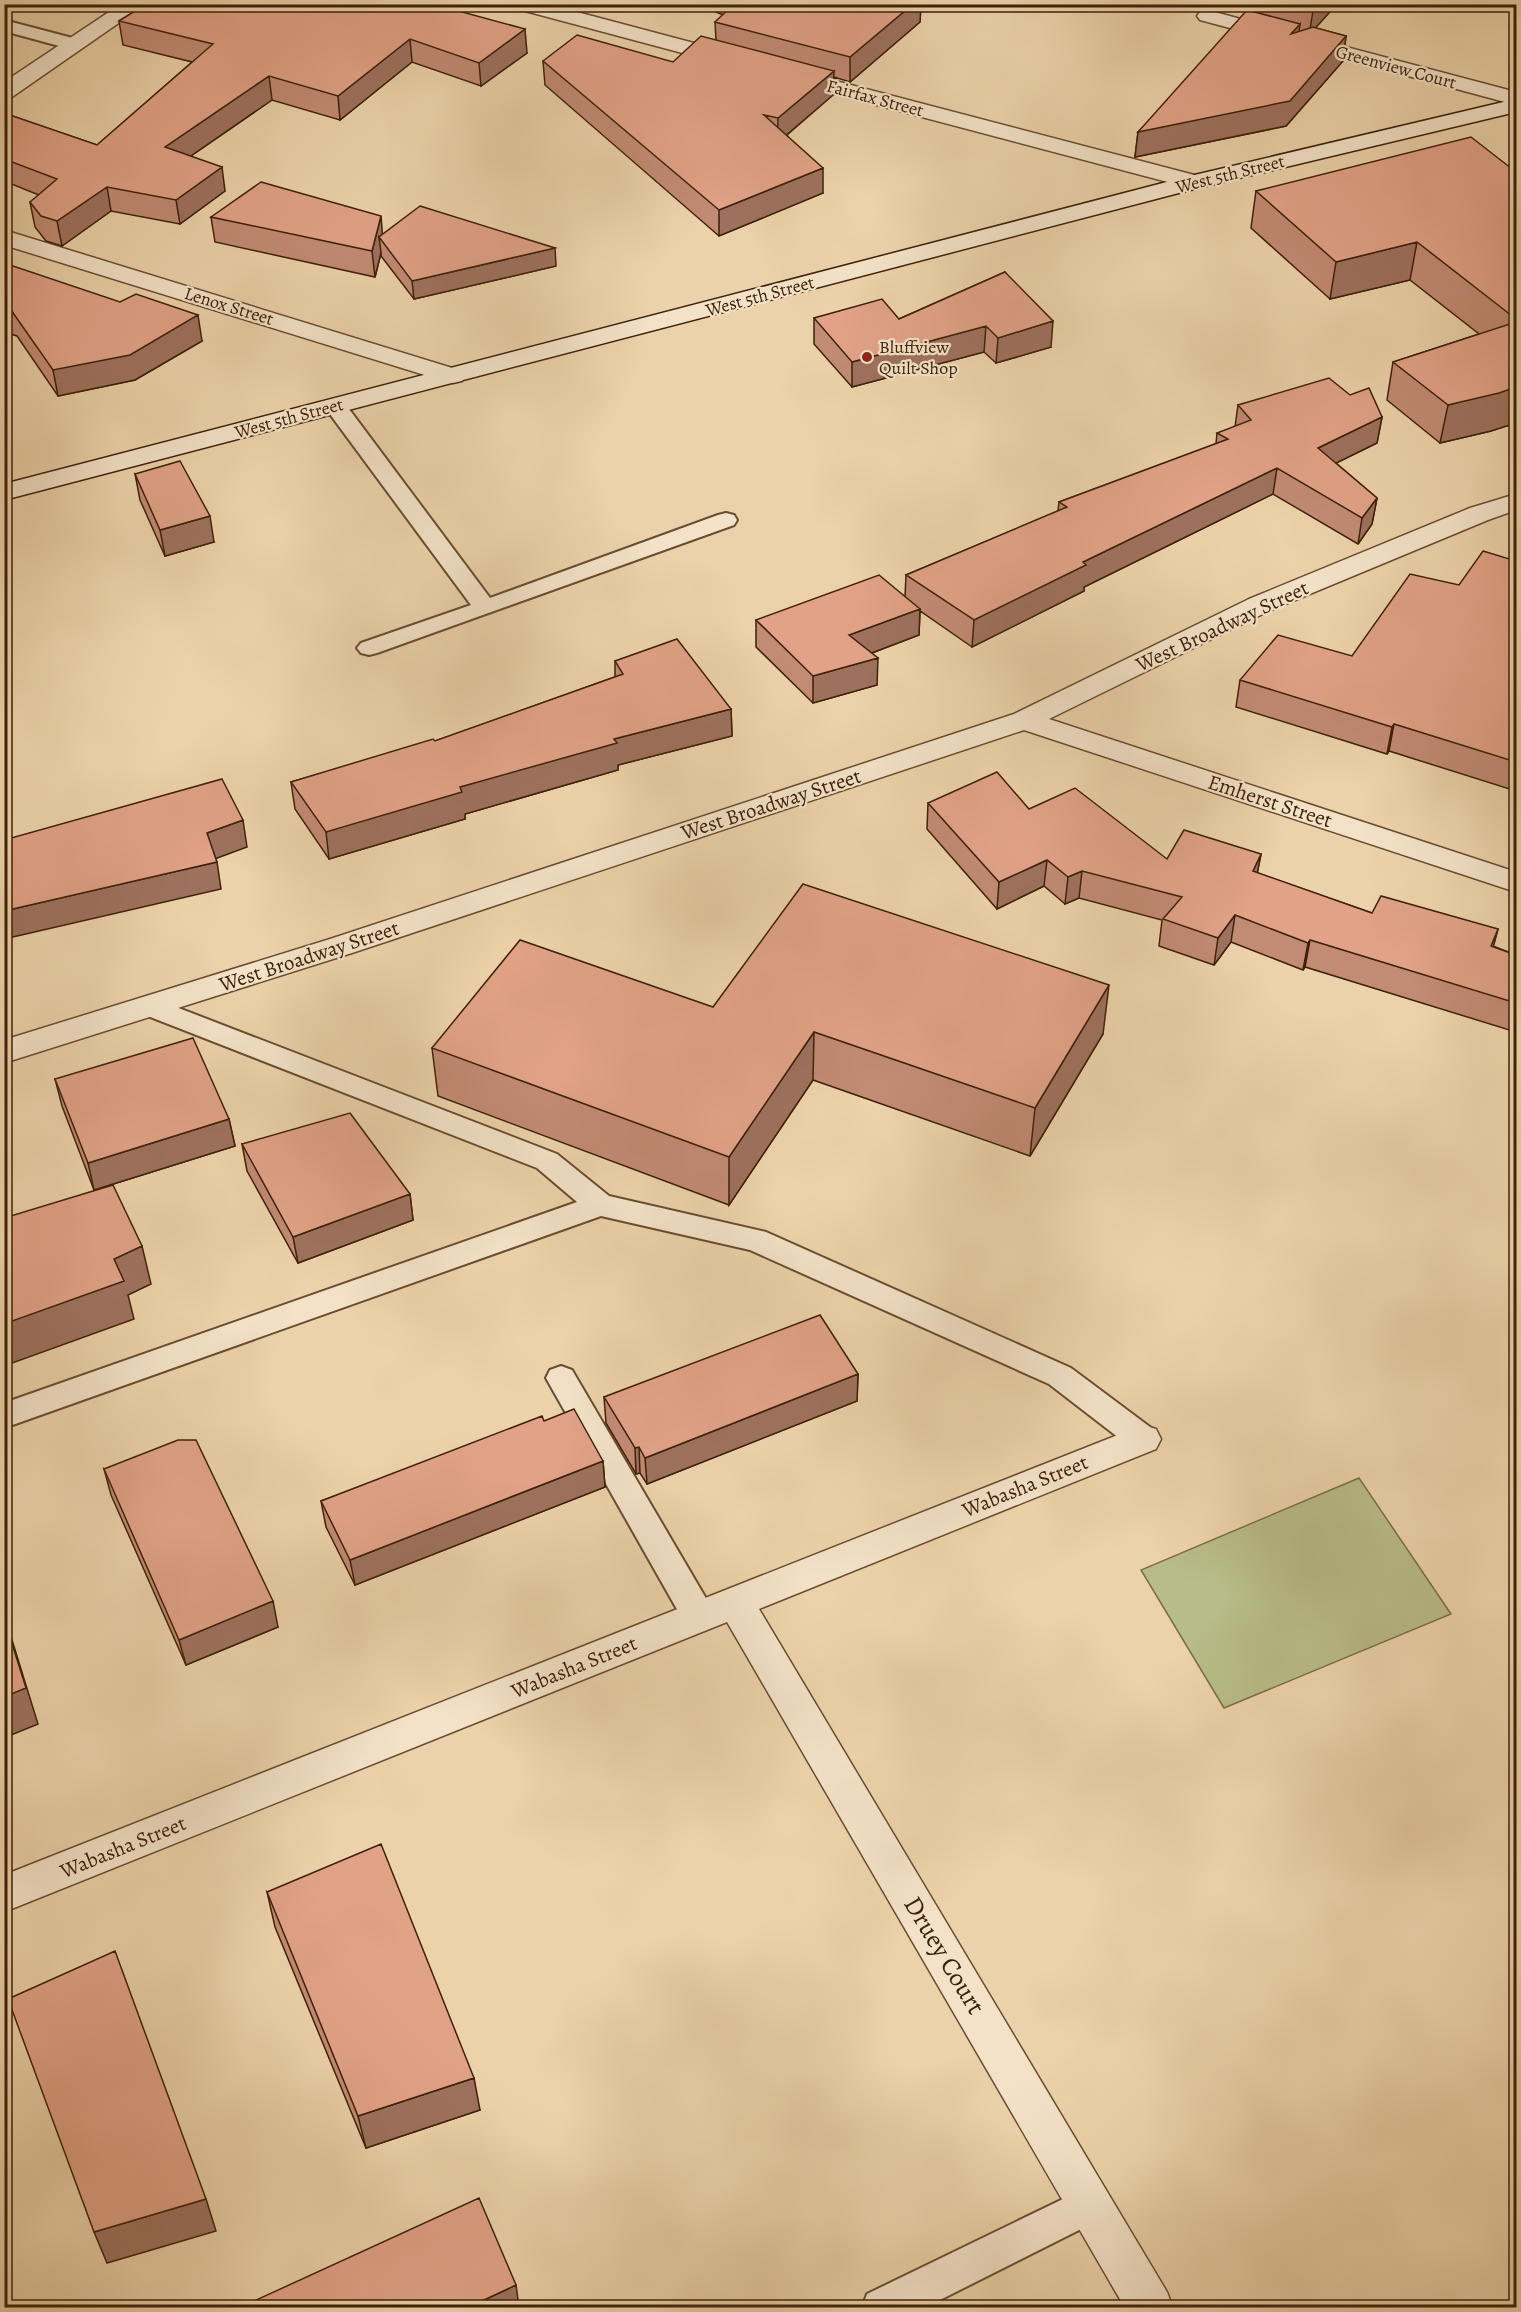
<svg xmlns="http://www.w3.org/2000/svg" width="1521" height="2312" font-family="Alegreya,serif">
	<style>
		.green { fill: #b8bc88; stroke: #7b6e48; stroke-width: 1.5 }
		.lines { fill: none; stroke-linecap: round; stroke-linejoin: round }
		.lane-casing { stroke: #6a4d30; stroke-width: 4 }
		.street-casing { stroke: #6a4d30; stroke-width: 3 }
		.secondary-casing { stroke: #3e2108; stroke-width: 3 }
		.lane { fill: #f3e2c8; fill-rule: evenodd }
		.street { fill: #f3e2c8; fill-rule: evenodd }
		.secondary { fill: #f3e2c8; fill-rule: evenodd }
		.wall { fill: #c28b74; stroke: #3e2108; stroke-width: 1.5 }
		.shaded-wall { fill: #9e715e; stroke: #3e2108; stroke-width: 1.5 }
		.building { fill: #e1a287; stroke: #3e2108; stroke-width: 1.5 }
		.poi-dot { fill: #8f2418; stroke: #f3e2c8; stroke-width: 2 }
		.labels { text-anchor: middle; stroke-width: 4.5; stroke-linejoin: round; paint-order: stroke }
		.far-street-label { font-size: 18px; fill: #3e2108; stroke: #f3e2c8 }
		.far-poi-label { font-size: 18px; fill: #3e2108; stroke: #f3e2c8; text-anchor: start }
		.street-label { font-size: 21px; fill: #3e2108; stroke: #f3e2c8 }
		.near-street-label { font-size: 26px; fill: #3e2108; stroke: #f3e2c8 }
	</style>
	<rect width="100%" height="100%" fill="#ecd2aa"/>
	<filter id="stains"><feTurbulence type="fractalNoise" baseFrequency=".00333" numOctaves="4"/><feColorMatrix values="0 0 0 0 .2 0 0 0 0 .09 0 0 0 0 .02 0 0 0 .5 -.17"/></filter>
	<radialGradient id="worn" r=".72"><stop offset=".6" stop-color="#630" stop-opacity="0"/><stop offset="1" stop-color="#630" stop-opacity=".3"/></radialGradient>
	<path class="green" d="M 1359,1478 L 1451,1614 L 1224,1708 L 1141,1570 Z"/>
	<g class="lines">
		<defs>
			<path id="lane" d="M 4,20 L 80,40 L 83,44 L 80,48 L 74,50 L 4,31 Z
				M 335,400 L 343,401 L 490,598 L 718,515 L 726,513 L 734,515 L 737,520 L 734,525 L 377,653 L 369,655 L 361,653 L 357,648 L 361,643 L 471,605 L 324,406 L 327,401 Z
				M 150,997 L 557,1154 L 609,1196 L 766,1232 L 1071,1368 L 1154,1430 L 1159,1439 L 1154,1448 L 1143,1451 L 1132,1448 L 1049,1384 L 750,1250 L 601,1216 L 4,1428 L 4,1403 L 577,1202 L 537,1168 L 140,1013 L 136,1006 L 140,999 Z
				M 561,1366 L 572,1370 L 711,1607 L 715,1617 L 711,1627 L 699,1631 L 687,1627 L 546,1378 L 550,1370 Z
				M 1092,2185 L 1105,2191 L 1111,2204 L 1105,2217 L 924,2308 L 862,2308 L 867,2294 Z"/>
			<path id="street" d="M 121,4 L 146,4 L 12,97 L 4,98 L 4,82 Z
				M 511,4 L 547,4 L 739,55 L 742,60 L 739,65 L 731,66 L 514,8 Z
				M 1207,10 L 1516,92 L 1516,105 L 1200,20 L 1197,16 L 1200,12 Z
				M 790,69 L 1202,177 L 1205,182 L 1202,187 L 1194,189 L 782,80 L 779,75 L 782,70 Z
				M 4,230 L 462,371 L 465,376 L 462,381 L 453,383 L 444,381 L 4,245 Z
				M 1516,494 L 1516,510 L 1488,520 L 1269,611 L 1049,719 L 1516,872 L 1516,892 L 1024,730 L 352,953 L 4,1063 L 4,1040 L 330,939 L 1014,714 L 1249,599 L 1470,508 Z
				M 1143,1425 L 1156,1429 L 1161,1439 L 1156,1449 L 759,1609 L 1167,2292 L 1173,2308 L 1125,2308 L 727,1622 L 4,1912 L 4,1875 Z"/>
			<path id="secondary" d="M 1516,99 L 1516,112 L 1198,188 L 4,500 L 4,484 L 1186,177 Z"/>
		</defs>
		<use href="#lane" class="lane-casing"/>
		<use href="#street" class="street-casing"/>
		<use href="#secondary" class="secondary-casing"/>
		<use href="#lane" class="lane"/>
		<use href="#street" class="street"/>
		<use href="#secondary" class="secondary"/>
	</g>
	<path class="wall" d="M 138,4 L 433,4 L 527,53 L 481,86 L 412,62 L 340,120 L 272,100 L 191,156 L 225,191 L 180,224 L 111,211 L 62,246 L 46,241 L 35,227 L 30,202 L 39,195 L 4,181 L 4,113 L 97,145 L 192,62 L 123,45 L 119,21 L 139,9 Z
		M 698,4 L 921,4 L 920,22 L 850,82 L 834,77 L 833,95 L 787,135 L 823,193 L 719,236 L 545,85 L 543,61 L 673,62 L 716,40 L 715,22 L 723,15 Z
		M 1249,4 L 1337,4 L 1315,28 L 1346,36 L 1343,61 L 1286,126 L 1135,157 L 1138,132 L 1257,13 L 1258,7 Z
		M 1500,4 L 1516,4 L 1516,17 Z
		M 1516,172 L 1516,423 L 1491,431 L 1440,443 L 1387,400 L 1393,362 L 1479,334 L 1410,280 L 1330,299 L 1251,228 L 1256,191 Z
		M 211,217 L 383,235 L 556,266 L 414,299 L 381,256 L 381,253 L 375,277 L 215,242 Z
		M 4,263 L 202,341 L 135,380 L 58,396 L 17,336 L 4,332 Z
		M 1005,272 L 1051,347 L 996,363 L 984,352 L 852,387 L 814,344 L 814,318 L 899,319 Z
		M 1350,395 L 1382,417 L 1377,443 L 1336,463 L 1377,498 L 1372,524 L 1358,544 L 1273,494 L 1084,587 L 1084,591 L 972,647 L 920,611 L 919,635 L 872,653 L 877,685 L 813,703 L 756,647 L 756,620 L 905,597 L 906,575 L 1058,511 L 1059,502 L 1216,444 L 1217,433 L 1235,427 L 1238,405 Z
		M 135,474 L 214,542 L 165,556 L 140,500 Z
		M 1516,561 L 1516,791 L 1389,751 L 1387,754 L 1236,707 L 1240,680 L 1352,656 L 1459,585 Z
		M 615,661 L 731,709 L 732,736 L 618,765 L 618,770 L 465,814 L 465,819 L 329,859 L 295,809 L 291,782 L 435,741 L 615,677 Z
		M 928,803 L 1029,809 L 1167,859 L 1261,854 L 1257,873 L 1372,913 L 1498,929 L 1493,946 L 1516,955 L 1516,1032 L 1305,967 L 1303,970 L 1231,942 L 1214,965 L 1159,946 L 1162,920 L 1079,898 L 1065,904 L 1044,886 L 997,909 L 927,829 Z
		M 713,1007 L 1103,1034 L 1030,1156 L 813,1080 L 729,1205 L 438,1096 L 432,1048 Z
		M 55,1079 L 229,1119 L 235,1146 L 94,1190 L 62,1106 Z
		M 242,1144 L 410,1194 L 413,1220 L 298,1263 L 247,1171 Z
		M 858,1374 L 857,1401 L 647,1484 L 640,1473 L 636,1474 L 606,1423 L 604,1397 Z
		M 544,1421 L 603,1461 L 605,1487 L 355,1585 L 326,1527 L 321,1501 Z
		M 104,1469 L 278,1627 L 186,1665 L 111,1495 Z
		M 267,1892 L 480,2110 L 366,2148 L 275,1927 Z"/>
	<path class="shaded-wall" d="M 913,4 L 921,4 L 920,22 L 850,82 L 850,57 Z
		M 1318,4 L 1337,4 L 1309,35 L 1313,11 Z
		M 1300,24 L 1297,48 L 1291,34 Z
		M 525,29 L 527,53 L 481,86 L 479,63 Z
		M 1346,36 L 1343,61 L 1286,126 L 1135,157 L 1138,132 Z
		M 410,39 L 412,62 L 340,120 L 338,96 Z
		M 834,71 L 833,95 L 777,143 L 778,118 Z
		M 269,76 L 272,100 L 169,171 L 165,147 Z
		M 222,167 L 225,191 L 180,224 L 176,200 Z
		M 823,168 L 823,193 L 719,236 L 719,210 Z
		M 107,187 L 111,211 L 62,246 L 57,221 Z
		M 381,216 L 383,241 L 379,237 L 381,253 L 375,277 L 372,251 Z
		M 1417,242 L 1410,280 L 1330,299 L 1336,262 Z
		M 555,248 L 556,266 L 414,299 L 412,281 Z
		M 198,315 L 202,341 L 135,380 L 58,396 L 53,370 Z
		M 1053,321 L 1051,347 L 996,363 L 998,338 Z
		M 986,326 L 984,352 L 852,387 L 852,362 Z
		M 1516,387 L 1516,423 L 1491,431 L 1440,443 L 1448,405 Z
		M 1382,417 L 1377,443 L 1314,474 L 1318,448 Z
		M 1277,468 L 1273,494 L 1084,587 L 1084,591 L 972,647 L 974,620 L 1083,562 Z
		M 1377,498 L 1372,524 L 1358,544 L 1362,518 Z
		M 210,516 L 214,542 L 165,556 L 160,530 Z
		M 920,609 L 919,635 L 848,662 L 849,635 Z
		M 878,658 L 877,685 L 813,703 L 813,676 Z
		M 731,709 L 732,736 L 618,765 L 618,770 L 465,814 L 465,819 L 329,859 L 326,832 L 460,787 L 614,739 Z
		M 1394,724 L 1389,751 L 1387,754 L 1392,727 Z
		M 243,820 L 247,847 L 212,860 L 207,833 Z
		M 1261,854 L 1256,880 L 1253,871 Z
		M 1047,860 L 1044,886 L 997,909 L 999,882 Z
		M 217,862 L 221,889 L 4,939 L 4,911 Z
		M 1082,871 L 1079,898 L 1065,904 L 1068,877 Z
		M 1235,915 L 1231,942 L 1214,965 L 1218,938 Z
		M 1498,929 L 1491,956 L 1491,946 Z
		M 1310,940 L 1305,967 L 1303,970 L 1308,943 Z
		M 1109,985 L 1103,1034 L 1030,1156 L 1035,1108 Z
		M 814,1032 L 813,1080 L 729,1205 L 729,1157 Z
		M 229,1119 L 235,1146 L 94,1190 L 88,1163 Z
		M 410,1194 L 413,1220 L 298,1263 L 293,1237 Z
		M 142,1246 L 151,1284 L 128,1295 L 134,1319 L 4,1366 L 4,1324 L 114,1259 Z
		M 858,1374 L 857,1401 L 647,1484 L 645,1458 Z
		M 639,1447 L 640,1473 L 636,1474 L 635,1448 Z
		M 603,1461 L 605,1487 L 355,1585 L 350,1560 Z
		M 273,1601 L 278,1627 L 186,1665 L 179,1640 Z
		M 4,1614 L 38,1724 L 4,1738 Z
		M 474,2078 L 480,2110 L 366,2148 L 358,2116 Z
		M 206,2199 L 216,2231 L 107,2263 L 94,2232 Z
		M 516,2285 L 519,2307 L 469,2307 Z"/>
	<path class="building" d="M 146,4 L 433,4 L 525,29 L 479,63 L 410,39 L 338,96 L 269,76 L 165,147 L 222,167 L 176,200 L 107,187 L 57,221 L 41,216 L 30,202 L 57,179 L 4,159 L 4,113 L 97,145 L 213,44 L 119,21 Z
		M 734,4 L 913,4 L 850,57 L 715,22 Z
		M 1289,4 L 1318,4 L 1313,11 Z
		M 1247,10 L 1300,24 L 1291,34 L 1313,27 L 1346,36 L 1290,101 L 1138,132 Z
		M 577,35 L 673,62 L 701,36 L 834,71 L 778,118 L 764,115 L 823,168 L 719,210 L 543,61 Z
		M 1471,137 L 1516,172 L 1516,319 L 1417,242 L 1336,262 L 1256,191 Z
		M 261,182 L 381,216 L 372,251 L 211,217 Z
		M 420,206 L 555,248 L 412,281 L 379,237 Z
		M 4,263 L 120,302 L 136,294 L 198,315 L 130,355 L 53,370 L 11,310 L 4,308 Z
		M 1005,272 L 1053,321 L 998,338 L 986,326 L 852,362 L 814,318 L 882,299 L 899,319 Z
		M 1516,322 L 1516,387 L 1499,393 L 1448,405 L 1393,362 Z
		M 1329,378 L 1350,395 L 1369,388 L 1382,417 L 1318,448 L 1377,498 L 1362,518 L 1277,468 L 1083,562 L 1086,565 L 974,620 L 906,575 L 1067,507 L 1059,502 L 1228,439 L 1217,433 L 1251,420 L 1238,405 Z
		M 180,461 L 210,516 L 160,530 L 135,474 Z
		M 1483,551 L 1516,561 L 1516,762 L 1394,724 L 1392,727 L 1240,680 L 1278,635 L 1352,656 L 1410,574 L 1459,585 Z
		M 879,575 L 920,609 L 849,635 L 878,658 L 813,676 L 756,620 Z
		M 677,639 L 731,709 L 614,739 L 617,743 L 460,787 L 462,792 L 326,832 L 291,782 L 433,739 L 435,741 L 623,674 L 615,661 Z
		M 997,772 L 1029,809 L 1075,788 L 1167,859 L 1184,830 L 1261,854 L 1253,871 L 1372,913 L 1381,896 L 1498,929 L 1491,946 L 1516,955 L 1516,1003 L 1310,940 L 1308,943 L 1235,915 L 1218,938 L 1163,919 L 1182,897 L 1082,871 L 1068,877 L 1047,860 L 999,882 L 928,803 Z
		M 222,779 L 243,820 L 207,833 L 217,862 L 4,911 L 4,840 Z
		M 803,884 L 1109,985 L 1035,1108 L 814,1032 L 729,1157 L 432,1048 L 520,940 L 713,1007 Z
		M 193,1038 L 229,1119 L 88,1163 L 55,1079 Z
		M 350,1113 L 410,1194 L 293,1237 L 242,1144 Z
		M 113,1185 L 142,1246 L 114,1259 L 124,1281 L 4,1324 L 4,1218 Z
		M 820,1315 L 858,1374 L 645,1458 L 639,1447 L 635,1448 L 604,1397 Z
		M 574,1409 L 603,1461 L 350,1560 L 321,1501 L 542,1416 L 544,1421 Z
		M 178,1440 L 196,1440 L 273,1601 L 179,1640 L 104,1469 Z
		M 4,1618 L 26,1688 L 4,1697 Z
		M 381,1844 L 474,2078 L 358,2116 L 267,1892 Z
		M 115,1951 L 206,2199 L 94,2232 L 8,1999 Z
		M 479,2198 L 516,2285 L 469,2307 L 241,2307 Z"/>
	<circle class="poi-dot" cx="867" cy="357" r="6"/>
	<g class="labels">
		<g class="far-street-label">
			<text transform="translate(1396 67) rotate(15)" y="6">Greenview Court</text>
			<text transform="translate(875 98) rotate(15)" y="6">Fairfax Street</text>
			<text transform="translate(1230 174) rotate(-14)" y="6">West 5th Street</text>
			<text transform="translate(760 296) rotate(-15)" y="6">West 5th Street</text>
			<text transform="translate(229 306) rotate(17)" y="6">Lenox Street</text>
			<text transform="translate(289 418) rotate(-15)" y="6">West 5th Street</text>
		</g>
		<g class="far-poi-label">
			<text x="879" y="353">Bluffview<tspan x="879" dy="21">Quilt Shop</tspan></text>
		</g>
		<g class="street-label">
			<text transform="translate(1222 626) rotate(-25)" y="7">West Broadway Street</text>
			<text transform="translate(1270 801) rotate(18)" y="7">Emherst Street</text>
			<text transform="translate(771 804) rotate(-18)" y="7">West Broadway Street</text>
			<text transform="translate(309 956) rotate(-18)" y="7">West Broadway Street</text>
			<text transform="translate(1025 1486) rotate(-22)" y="7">Wabasha Street</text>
			<text transform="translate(574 1667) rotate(-22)" y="7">Wabasha Street</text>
			<text transform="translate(123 1847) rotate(-22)" y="7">Wabasha Street</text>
		</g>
		<g class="near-street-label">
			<text transform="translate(945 1955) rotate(59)" y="9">Druey Court</text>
		</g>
	</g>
	<rect width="1521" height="2312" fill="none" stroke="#ecd2aa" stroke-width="24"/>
	<rect x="6" y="6" width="1509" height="2300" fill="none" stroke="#3e2108" stroke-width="3"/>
	<rect x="12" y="12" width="1497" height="2288" fill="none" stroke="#3e2108" stroke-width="1.5"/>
	<rect width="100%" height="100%" filter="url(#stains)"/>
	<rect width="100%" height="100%" fill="url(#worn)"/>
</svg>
